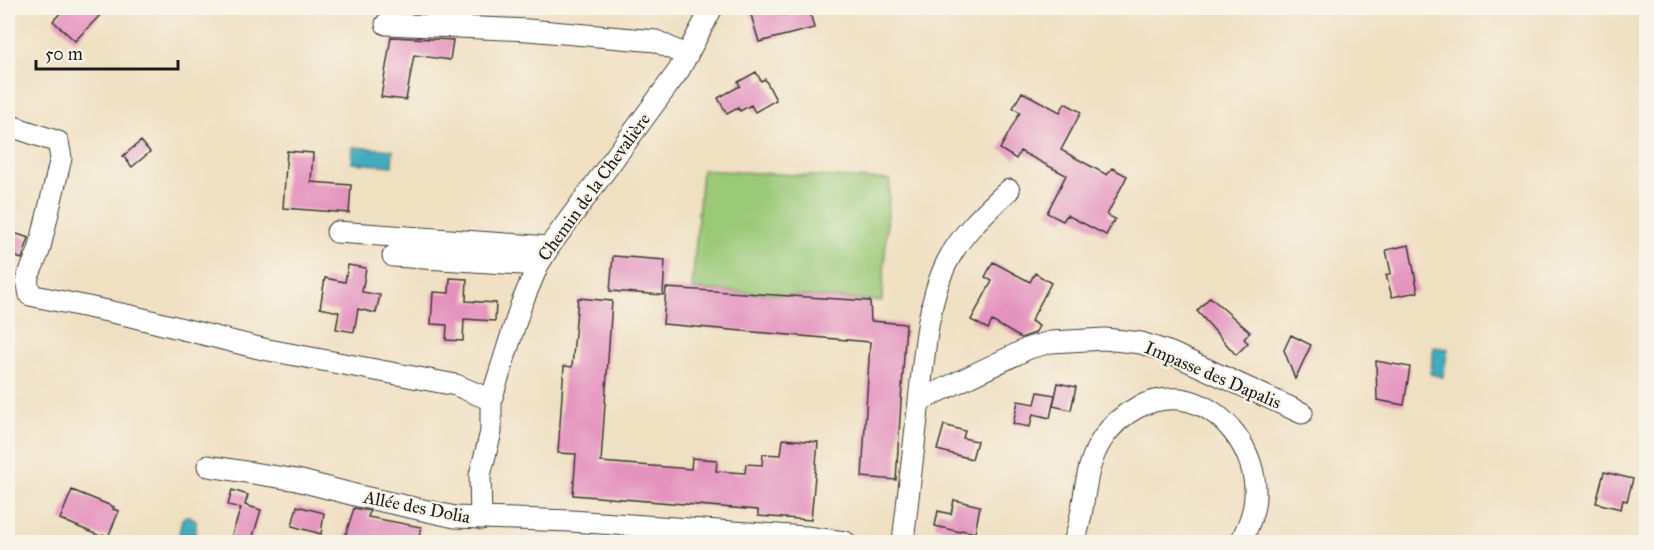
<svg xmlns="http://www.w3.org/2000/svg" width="1654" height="550" font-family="'IM FELL Great Primer',serif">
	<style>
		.green { fill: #9ac977; stroke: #5b724a; stroke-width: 1.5 }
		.water { fill: #3facbe; stroke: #2e646d; stroke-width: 1.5 }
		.building { fill: #e493bd }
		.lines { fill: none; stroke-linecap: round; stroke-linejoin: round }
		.street-casing { stroke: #3c3935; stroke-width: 23 }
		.street { stroke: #fff; stroke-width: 21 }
		.labels { text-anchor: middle; stroke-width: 4.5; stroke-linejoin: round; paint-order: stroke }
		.street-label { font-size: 18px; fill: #1c1c1c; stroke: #f7f3e8 }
	</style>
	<rect width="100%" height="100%" fill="#f7f3e8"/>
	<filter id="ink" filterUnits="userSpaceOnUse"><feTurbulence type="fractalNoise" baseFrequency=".0167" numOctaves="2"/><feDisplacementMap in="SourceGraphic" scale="12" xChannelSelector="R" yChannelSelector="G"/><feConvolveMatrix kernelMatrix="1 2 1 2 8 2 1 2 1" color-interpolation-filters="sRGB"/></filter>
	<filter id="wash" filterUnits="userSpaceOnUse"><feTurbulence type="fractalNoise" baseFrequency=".008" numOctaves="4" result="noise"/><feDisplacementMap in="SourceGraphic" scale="24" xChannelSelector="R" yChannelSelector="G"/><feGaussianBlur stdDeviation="1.35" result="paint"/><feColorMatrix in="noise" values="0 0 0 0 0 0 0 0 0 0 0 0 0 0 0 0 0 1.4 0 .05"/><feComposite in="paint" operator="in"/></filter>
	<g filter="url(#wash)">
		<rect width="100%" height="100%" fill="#efe0c1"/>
		<path class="green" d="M 702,170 L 890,180 L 882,301 L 692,289 Z"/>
		<path class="water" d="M 353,147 L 393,150 L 392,166 L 352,163 Z
			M 1434,347 L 1448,349 L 1443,377 L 1430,374 Z
			M 186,516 L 191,517 L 196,520 L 196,536 L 200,542 L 183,542 L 179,534 L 182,519 Z"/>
		<g id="blocks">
			<path class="building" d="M 65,8 L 107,8 L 75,41 L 53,21 Z
				M 749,8 L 780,8 L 783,15 L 809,8 L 814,28 L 759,42 Z
				M 391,37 L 453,40 L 450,60 L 414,55 L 406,100 L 381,97 Z
				M 756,72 L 761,81 L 765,79 L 776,100 L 755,112 L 751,105 L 740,111 L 738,108 L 727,114 L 718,98 L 740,86 L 738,82 Z
				M 1022,92 L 1060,112 L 1065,103 L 1081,112 L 1061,150 L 1107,175 L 1112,168 L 1127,176 L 1107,215 L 1115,219 L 1106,235 L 1067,215 L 1063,221 L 1047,213 L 1066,175 L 1020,151 L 1016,159 L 1000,149 L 1020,112 L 1013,108 Z
				M 141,141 L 150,152 L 132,167 L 123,156 Z
				M 287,151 L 313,153 L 311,182 L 351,185 L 349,213 L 283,208 Z
				M 8,231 L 29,238 L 22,259 L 8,254 Z
				M 1409,245 L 1418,292 L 1392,297 L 1386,275 L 1391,273 L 1386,250 Z
				M 613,256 L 665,260 L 663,295 L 610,291 Z
				M 993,262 L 1030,282 L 1035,273 L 1051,283 L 1031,321 L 1039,326 L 1035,333 L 1021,338 L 992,321 L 988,329 L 971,320 L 992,281 L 985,277 Z
				M 348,265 L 366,268 L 362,292 L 380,295 L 376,313 L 358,309 L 354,332 L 336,329 L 339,312 L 320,308 L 325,278 L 345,282 Z
				M 450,278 L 467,279 L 466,301 L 496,303 L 495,321 L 464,319 L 463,341 L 446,340 L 447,325 L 431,324 L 433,292 L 449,293 Z
				M 666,288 L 870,301 L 871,321 L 906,324 L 896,480 L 862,477 L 870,342 L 663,324 Z
				M 1210,297 L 1250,332 L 1244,339 L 1248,343 L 1236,355 L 1197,311 Z
				M 578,298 L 612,301 L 601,462 L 691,469 L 692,458 L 717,460 L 716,471 L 745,473 L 746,464 L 762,465 L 763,454 L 781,455 L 783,439 L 818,442 L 811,520 L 758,516 L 758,510 L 573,495 L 576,454 L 558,453 L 564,366 L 572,367 Z
				M 1291,335 L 1311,345 L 1295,379 L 1284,350 Z
				M 1376,361 L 1410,367 L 1404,405 L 1377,400 Z
				M 1058,383 L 1076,387 L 1071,410 L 1053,406 Z
				M 1038,392 L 1055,395 L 1050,418 L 1033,414 L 1030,427 L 1013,424 L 1018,401 L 1035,404 Z
				M 944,425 L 965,431 L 963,438 L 977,441 L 972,459 L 937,450 Z
				M 1604,472 L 1633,479 L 1627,501 L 1623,500 L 1621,509 L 1596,503 Z
				M 72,490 L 114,507 L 113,509 L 119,511 L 108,537 L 103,535 L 102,537 L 60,519 Z
				M 232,490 L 248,495 L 245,505 L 261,510 L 251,543 L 229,543 L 241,508 L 228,505 Z
				M 954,500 L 980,506 L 975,533 L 961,530 L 960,532 L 935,526 L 938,511 L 951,514 Z
				M 297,506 L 324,513 L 321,534 L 292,526 Z
				M 354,508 L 370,511 L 368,517 L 421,527 L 418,543 L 343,543 Z"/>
		</g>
	</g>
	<g filter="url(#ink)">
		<use href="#blocks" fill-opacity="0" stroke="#3c3935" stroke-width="1.5"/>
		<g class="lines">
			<defs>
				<path id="street" d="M 386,24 L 528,30 L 656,41 L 687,56
					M 8,125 L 58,142 L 61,158 L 39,251 L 27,279 L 30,295 L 131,316 L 263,349 L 456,385 L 491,400
					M 337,232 L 549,247
					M 393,256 L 538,265
					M 919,401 C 924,358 927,303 946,264 C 960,235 985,212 1009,190
					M 208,466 L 297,480 L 359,496 L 455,517 L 571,521 L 806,537 L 845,542
					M 481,519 L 480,475 L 491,432 L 491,400 L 521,305 L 538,265 L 549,247 L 679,70 L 712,8
					M 903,542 L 919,401 L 1029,348 L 1051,342 L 1105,339 L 1141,343 L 1171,353 L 1302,413
					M 1074,542 C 1087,508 1081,470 1103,438 C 1120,413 1149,396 1180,399 C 1224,405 1257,453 1255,495 C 1255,512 1247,528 1241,542"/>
			</defs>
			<use href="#street" class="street-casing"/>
			<use href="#street" class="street"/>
		</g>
	</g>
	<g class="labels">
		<g class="street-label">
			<text transform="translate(594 187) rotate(-54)" y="6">Chemin de la Chevalière</text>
			<text transform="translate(1213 375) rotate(23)" y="6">Impasse des Dapalis</text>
			<text transform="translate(417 507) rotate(11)" y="6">Allée des Dolia</text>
		</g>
	</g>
	<rect width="1654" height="550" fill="none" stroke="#f7f3e8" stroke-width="30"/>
	<path d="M36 60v9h142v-9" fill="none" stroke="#1c1c1c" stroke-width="3"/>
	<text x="45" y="60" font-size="18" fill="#1c1c1c" stroke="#f7f3e8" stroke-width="4.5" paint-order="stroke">50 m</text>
</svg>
